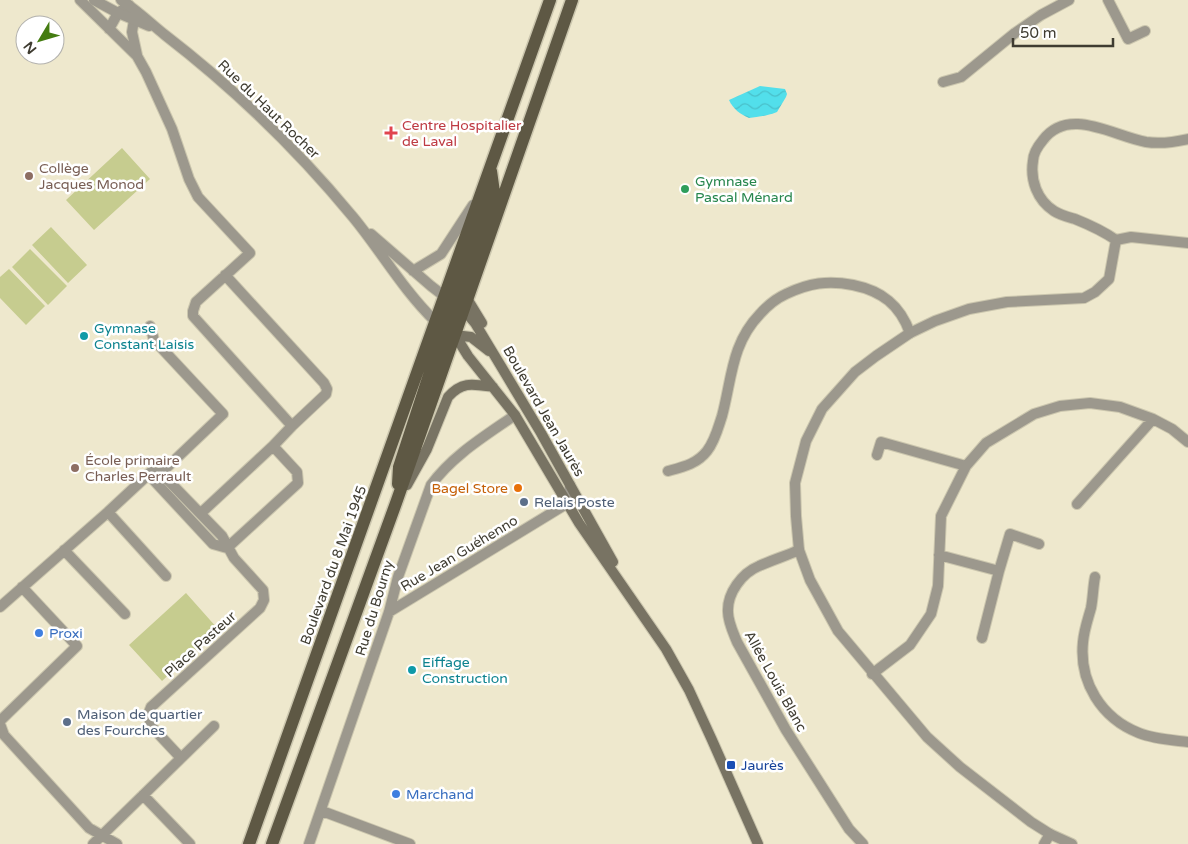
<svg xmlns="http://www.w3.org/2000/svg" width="1188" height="844" font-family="'Varela Round',sans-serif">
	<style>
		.green { fill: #c6cc8f }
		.water { fill: url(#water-waves) }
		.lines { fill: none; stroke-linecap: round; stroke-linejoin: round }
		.minor-casing { stroke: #cbc6ae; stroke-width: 12 }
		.tertiary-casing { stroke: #cbc6ae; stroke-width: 12 }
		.secondary-casing { stroke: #cbc6ae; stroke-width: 12 }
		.primary-casing { stroke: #cbc6ae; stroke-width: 15 }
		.minor { stroke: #9c988d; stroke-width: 10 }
		.tertiary { stroke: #9c988d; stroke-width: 10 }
		.secondary { stroke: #787363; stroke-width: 10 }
		.primary { stroke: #5e5844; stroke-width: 12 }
		.health-dot { fill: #e0444e; stroke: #fff; stroke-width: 2 }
		.education-dot { fill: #8d6e63; stroke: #fff; stroke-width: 2 }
		.leisure-dot { fill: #2e9e5b; stroke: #fff; stroke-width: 2 }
		.culture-dot { fill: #0f9aa8; stroke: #fff; stroke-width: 2 }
		.food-dot { fill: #e8710a; stroke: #fff; stroke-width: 2 }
		.service-dot { fill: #5c6f8a; stroke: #fff; stroke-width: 2 }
		.shop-dot { fill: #3f7fe0; stroke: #fff; stroke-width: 2 }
		.transit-dot { fill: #1a4fb4; stroke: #fff; stroke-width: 2 }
		.labels { text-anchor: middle; stroke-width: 5; stroke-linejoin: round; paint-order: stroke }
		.street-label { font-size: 14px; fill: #3f3c31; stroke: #fff }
		.health-label { font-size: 14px; fill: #be3a42; stroke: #fff; text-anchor: start }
		.education-label { font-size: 14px; fill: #785e54; stroke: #fff; text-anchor: start }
		.leisure-label { font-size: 14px; fill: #27864d; stroke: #fff; text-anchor: start }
		.culture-label { font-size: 14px; fill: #0d838f; stroke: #fff; text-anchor: start }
		.food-label { font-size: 14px; fill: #c56008; stroke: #fff; text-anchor: end }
		.service-label { font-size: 14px; fill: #4e5e75; stroke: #fff; text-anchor: start }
		.shop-label { font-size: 14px; fill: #366cbe; stroke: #fff; text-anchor: start }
		.transit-label { font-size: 14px; fill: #164399; stroke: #fff; text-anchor: start }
	</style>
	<defs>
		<pattern id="water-waves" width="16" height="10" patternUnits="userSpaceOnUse" patternTransform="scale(1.25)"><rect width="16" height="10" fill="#52dfeb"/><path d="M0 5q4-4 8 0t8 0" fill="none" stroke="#49c0ca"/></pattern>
	</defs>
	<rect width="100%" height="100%" fill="#eee8cd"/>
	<path class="green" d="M 122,148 L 150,179 L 94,230 L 66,200 Z
		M 51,227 L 87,265 L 68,283 L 32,245 Z
		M 30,249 L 67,286 L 48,305 L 12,267 Z
		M 9,269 L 45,306 L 26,325 L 0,298 L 0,277 Z
		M 186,593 L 218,629 L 162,681 L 129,645 Z"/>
	<path class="water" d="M 760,86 L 785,89 L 787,94 L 786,97 L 777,112 C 767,116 758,117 749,118 C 740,114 733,109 729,100 Z"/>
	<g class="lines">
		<defs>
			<path id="minor" d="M 80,0 L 137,56 L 146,72 L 172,129 L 189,179 L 198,197 L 250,253 L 196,302 L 193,311 L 193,316 L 292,426
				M 1108,0 L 1128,39 L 1145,31
				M 109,29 L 118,13 L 129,5 L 134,20 L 132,32 L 137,55
				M 943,82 L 961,77 L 1015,33 L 1041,15 L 1069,0
				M 1116,240 L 1131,237 L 1188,243
				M 225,275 L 324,383 L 327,389 L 326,394 L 292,426 L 273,446
				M 150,326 L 154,340 L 223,414 L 161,473
				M 877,455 L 881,442 L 966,466
				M 668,471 C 683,467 697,464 707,451 C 715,441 718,428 722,416 C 732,379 731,344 760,314 C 768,305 775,299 786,294 C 809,283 828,280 853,285 C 882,291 900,305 910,333
				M 148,474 L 213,544 L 227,548
				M 1077,504 L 1153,419
				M 108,512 L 166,576
				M 201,513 L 273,446 L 297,472 L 298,483 L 227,548
				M 64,550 L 125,614
				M 799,550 C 786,556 772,560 759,566 C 742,573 727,593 728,612 C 728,622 733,632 737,642 L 786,730 L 849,829 L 863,844
				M 939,555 L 999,571 L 982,638
				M 999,571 L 1010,534 L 1039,544
				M 1095,577 C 1093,587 1093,598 1091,608 C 1088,619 1084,630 1083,642 C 1079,682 1101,718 1139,733 C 1154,739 1172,740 1188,742
				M 0,607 L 108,512 L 151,472 L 161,473 L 222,536 L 234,558 L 263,590 L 264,600 L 260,608 L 151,707 L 148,715 L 152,727 L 181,758
				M 389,612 L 568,503 L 570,485
				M 872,674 L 910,645 L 931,614 L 938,586 L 941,516 L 966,466 L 986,443 L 1034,414 L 1060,406 L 1090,403 L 1120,407 L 1153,419 L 1172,429 L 1188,442
				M 0,721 L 77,646 L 22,587
				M 0,724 L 4,735 L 89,828 L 117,844
				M 143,795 L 190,844
				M 322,811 L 410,844
				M 93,844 L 214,726
				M 309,844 L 389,612 L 398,577 L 431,485 C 453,455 485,436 515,415
				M 1044,844 L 1050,834"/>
			<path id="tertiary" d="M 94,0 L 118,13 L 149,26
				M 121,0 C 137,10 150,23 165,35 C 235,89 297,149 353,217 C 381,251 403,290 435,321
				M 371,234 L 431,286 L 444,296
				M 413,271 L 441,254 L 473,205
				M 1072,844 L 1050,834 L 1031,822 L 960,767 L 927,737 L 838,631 L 810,580 L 799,550 L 796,516 L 795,483 L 806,441 L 822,409 L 855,372 L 876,356 L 910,333 L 935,321 L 969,309 L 1007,302 L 1084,298 L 1095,292 L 1109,279 L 1116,240 C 1103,231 1090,225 1075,219 C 1068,217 1060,215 1054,211 C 1037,200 1030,180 1033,161 C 1033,153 1038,146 1043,140 C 1069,106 1113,136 1146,142 C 1160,144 1175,142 1188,139"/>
			<path id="secondary" d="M 468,300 L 482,323
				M 464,310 L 475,323 L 541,433 L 613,562
				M 455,335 L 468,356 L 515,415 L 579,523 L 666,649 L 689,690 L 712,740 L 758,844
				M 455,335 L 471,337 L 489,351
				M 407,485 L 427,449 L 448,397 C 462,381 473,384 493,387"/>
			<path id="primary" d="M 398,484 L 399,467 L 430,372 L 494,192 L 491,171
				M 249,844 L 550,0
				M 272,844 L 396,503 L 572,0"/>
		</defs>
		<use href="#minor" class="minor-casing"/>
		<use href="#tertiary" class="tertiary-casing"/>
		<use href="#secondary" class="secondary-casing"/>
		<use href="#primary" class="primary-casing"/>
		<use href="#minor" class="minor"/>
		<use href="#tertiary" class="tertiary"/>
		<use href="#secondary" class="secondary"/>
		<use href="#primary" class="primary"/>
	</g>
	<path class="health-dot" d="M388.5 125.5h5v5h5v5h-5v5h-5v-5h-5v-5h5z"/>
	<g class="education-dot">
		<circle cx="29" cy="176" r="5"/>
		<circle cx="75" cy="468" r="5"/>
	</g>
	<circle class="leisure-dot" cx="685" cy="189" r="5"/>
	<g class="culture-dot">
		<circle cx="84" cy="336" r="5"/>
		<circle cx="412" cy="670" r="5"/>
	</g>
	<circle class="food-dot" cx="518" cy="488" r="5"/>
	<g class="service-dot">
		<circle cx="524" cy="502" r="5"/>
		<circle cx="67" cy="722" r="5"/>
	</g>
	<g class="shop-dot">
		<circle cx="39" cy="633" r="5"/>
		<circle cx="396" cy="794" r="5"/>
	</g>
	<rect class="transit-dot" x="726" y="760" width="10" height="10" rx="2.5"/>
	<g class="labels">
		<g class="street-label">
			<text transform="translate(269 109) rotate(44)" y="5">Rue du Haut Rocher</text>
			<text transform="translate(544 411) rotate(60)" y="5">Boulevard Jean Jaurès</text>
			<text transform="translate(459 553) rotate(-31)" y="5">Rue Jean Guéhenno</text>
			<text transform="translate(333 565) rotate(-70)" y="5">Boulevard du 8 Mai 1945</text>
			<text transform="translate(374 608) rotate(-73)" y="5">Rue du Bourny</text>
			<text transform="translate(200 644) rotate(-42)" y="5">Place Pasteur</text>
			<text transform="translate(776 681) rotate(61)" y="5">Allée Louis Blanc</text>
		</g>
		<g class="health-label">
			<text x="402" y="130">Centre Hospitalier<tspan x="402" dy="16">de Laval</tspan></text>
		</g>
		<g class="education-label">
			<text x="39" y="173">Collège<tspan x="39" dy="16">Jacques Monod</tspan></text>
			<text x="85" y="465">École primaire<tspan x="85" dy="16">Charles Perrault</tspan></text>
		</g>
		<g class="leisure-label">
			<text x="695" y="186">Gymnase<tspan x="695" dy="16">Pascal Ménard</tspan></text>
		</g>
		<g class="culture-label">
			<text x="94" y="333">Gymnase<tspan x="94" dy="16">Constant Laisis</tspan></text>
			<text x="422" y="667">Eiffage<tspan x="422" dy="16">Construction</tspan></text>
		</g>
		<g class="food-label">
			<text x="508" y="493">Bagel Store</text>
		</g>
		<g class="service-label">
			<text x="534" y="507">Relais Poste</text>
			<text x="77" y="719">Maison de quartier<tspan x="77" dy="16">des Fourches</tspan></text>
		</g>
		<g class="shop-label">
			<text x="49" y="638">Proxi</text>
			<text x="406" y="799">Marchand</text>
		</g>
		<g class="transit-label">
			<text x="741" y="770">Jaurès</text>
		</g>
	</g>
	<g transform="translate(40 40) rotate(232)"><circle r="24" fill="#ffffff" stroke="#b2b1ad"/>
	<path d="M0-4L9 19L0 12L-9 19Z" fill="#447c11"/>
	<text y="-8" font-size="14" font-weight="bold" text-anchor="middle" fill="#3f3c31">N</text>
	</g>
	<path d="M1013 38v8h100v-8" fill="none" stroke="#3f3c31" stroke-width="2.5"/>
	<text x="1020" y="38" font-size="15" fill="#3f3c31" stroke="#ffffff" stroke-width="4" paint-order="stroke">50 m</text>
</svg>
